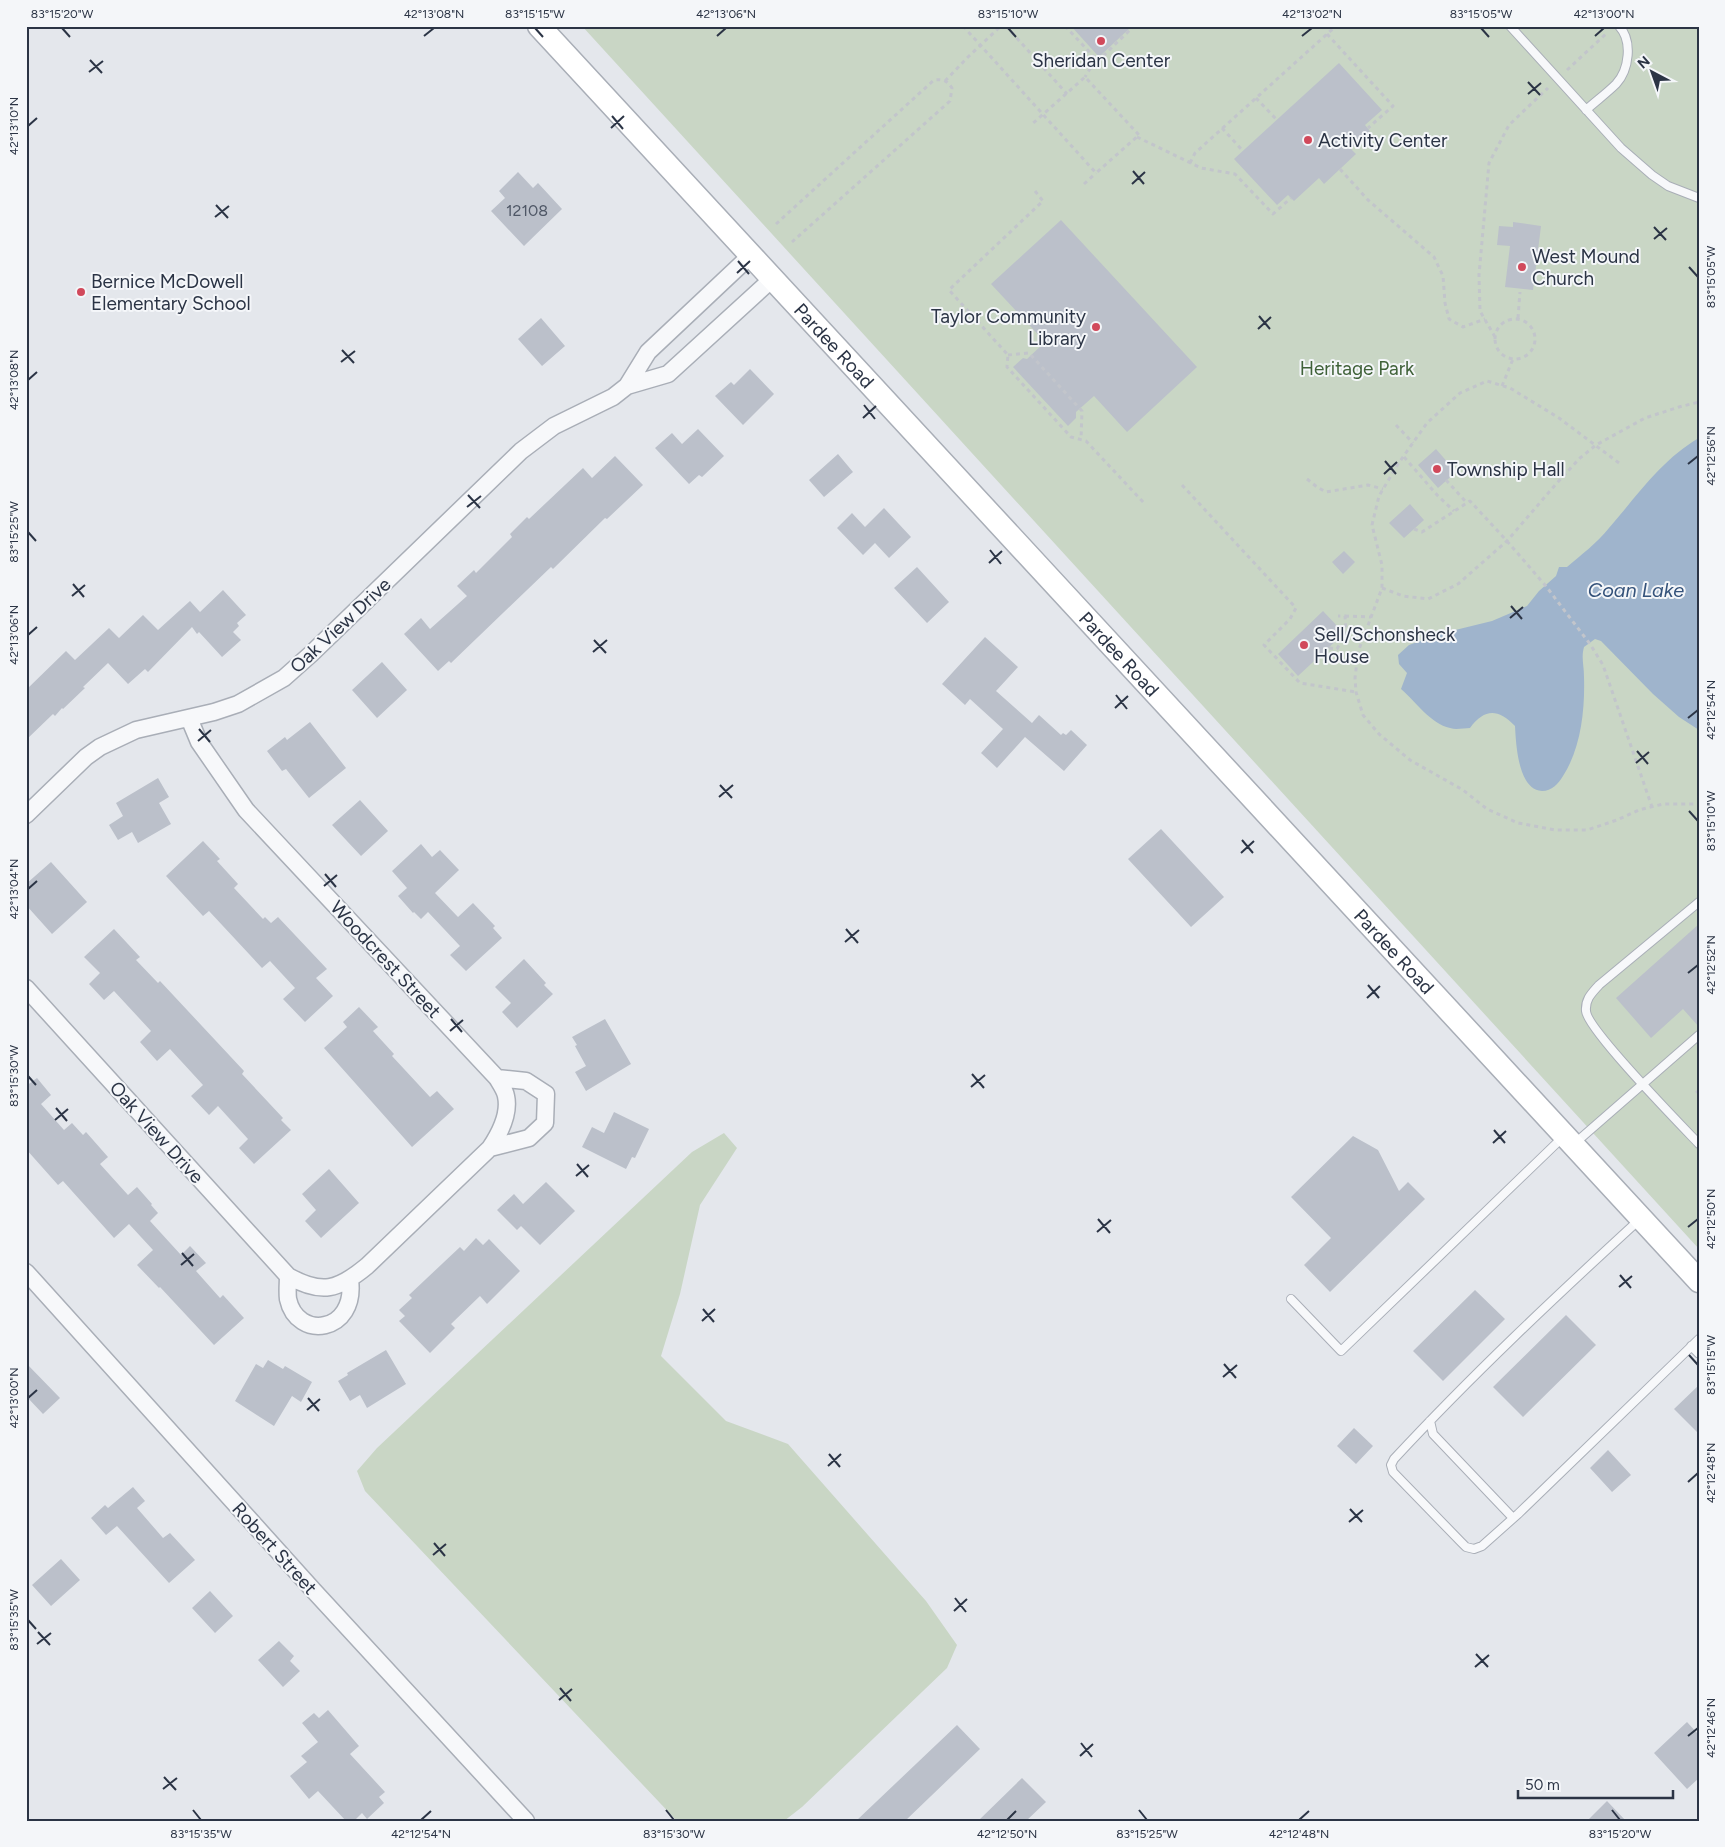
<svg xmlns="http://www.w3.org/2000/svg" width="1725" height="1847" font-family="Figtree,sans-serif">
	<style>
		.green { fill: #c9d6c5 }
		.water { fill: #9fb4cc }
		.building { fill: #bbc0ca }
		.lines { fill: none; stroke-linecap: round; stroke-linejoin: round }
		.lane-casing { stroke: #a9aeb7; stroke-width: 10 }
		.street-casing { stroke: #a9aeb7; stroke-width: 19 }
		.secondary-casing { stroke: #a9aeb7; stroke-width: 25 }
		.path { stroke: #c2c5cb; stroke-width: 3; stroke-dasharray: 4 4; stroke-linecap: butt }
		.lane { stroke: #f7f8fa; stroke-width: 8 }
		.street { stroke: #f7f8fa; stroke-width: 16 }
		.secondary { stroke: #fff; stroke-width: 22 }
		.ticks { fill: none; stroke: #2b3445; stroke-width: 2 }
		.poi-dot { fill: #d1495b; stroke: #f4f6f9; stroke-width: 2 }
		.labels { text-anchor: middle; stroke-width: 4; stroke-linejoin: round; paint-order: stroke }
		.number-label { font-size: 16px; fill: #4f5766 }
		.poi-label { font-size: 19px; fill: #2b3445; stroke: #f4f6f9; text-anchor: start }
		.street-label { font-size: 19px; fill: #2b3445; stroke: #f4f6f9 }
		.park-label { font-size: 19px; fill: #3f6138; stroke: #f4f6f9 }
		.water-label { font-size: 20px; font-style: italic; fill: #34527a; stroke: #f4f6f9 }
		.neatline { fill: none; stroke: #2b3445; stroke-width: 2 }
		.ticks-label { font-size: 12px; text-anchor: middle; fill: #2b3445 }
	</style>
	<rect width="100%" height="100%" fill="#e4e7ec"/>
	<path class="green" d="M 582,26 L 1699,26 L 1699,1249 Z
		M 724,1133 L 737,1148 L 700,1205 L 680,1294 L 661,1356 L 726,1421 L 788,1444 L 926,1601 L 957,1645 L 947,1668 L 802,1807 L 784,1821 L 677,1821 L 365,1491 L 357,1471 L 377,1448 L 692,1152 Z"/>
	<path class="water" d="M 1699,438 L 1699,730 L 1679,717 L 1653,694 L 1601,641 L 1595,639 L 1584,647 C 1581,658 1584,665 1584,677 C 1585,710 1581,748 1563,776 C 1558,784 1552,791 1542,791 C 1518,790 1516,744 1515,726 C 1498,709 1485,708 1470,728 C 1464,728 1456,730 1450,728 C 1431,724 1416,702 1401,689 L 1407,673 L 1399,664 L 1398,655 L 1409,645 L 1439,634 L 1492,621 L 1527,606 L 1539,591 L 1556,576 L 1559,567 L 1567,567 C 1581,555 1597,543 1609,528 C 1637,496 1662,459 1699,438 Z"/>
	<path class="building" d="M 1071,26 L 1132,26 L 1099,57 Z
		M 1339,63 L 1382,110 L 1365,125 L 1370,131 L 1351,149 L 1356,154 L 1324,184 L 1319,178 L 1294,201 L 1288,195 L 1277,205 L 1234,159 Z
		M 518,172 L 533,188 L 538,183 L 562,209 L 524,246 L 491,211 L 505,198 L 499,191 Z
		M 1061,220 L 1197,367 L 1127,432 L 1094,396 L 1076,412 L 1076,418 L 1068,426 L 1013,367 L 1023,358 L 1027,359 L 1045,342 L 991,284 Z
		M 1513,222 L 1541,226 L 1533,290 L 1505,287 L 1510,246 L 1497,245 L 1499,226 L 1513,227 Z
		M 541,318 L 565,346 L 542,366 L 518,339 Z
		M 750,369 L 774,394 L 743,425 L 715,396 L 731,382 L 734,385 Z
		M 698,429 L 724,456 L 702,477 L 699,475 L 689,484 L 655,448 L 672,433 L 682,444 Z
		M 1436,449 L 1456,472 L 1438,488 L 1418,465 Z
		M 838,454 L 853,472 L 824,497 L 809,480 Z
		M 615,456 L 643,485 L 607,519 L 605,518 L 553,569 L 551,567 L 451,663 L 449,661 L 438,671 L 404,634 L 421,618 L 430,629 L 467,596 L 457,586 L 474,570 L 476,573 L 512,537 L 510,534 L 527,517 L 529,519 L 583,468 L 592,478 Z
		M 1410,504 L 1424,520 L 1404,538 L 1389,523 Z
		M 884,508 L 911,537 L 889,558 L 875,543 L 863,555 L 837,528 L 852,513 L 865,527 Z
		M 1344,551 L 1355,562 L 1343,574 L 1332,562 Z
		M 917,567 L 949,602 L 927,623 L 894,588 Z
		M 223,590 L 246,615 L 237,623 L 239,626 L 233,632 L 241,640 L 222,657 L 199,632 L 197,634 L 192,627 L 148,672 L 145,669 L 128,684 L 108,663 L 83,687 L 85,688 L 63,709 L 62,708 L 55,716 L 53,714 L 26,740 L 26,690 L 66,651 L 75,660 L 109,628 L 119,638 L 143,615 L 158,630 L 190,601 L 200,612 Z
		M 1323,611 L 1340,629 L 1335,633 L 1340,637 L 1298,676 L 1278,654 Z
		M 985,637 L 1018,667 L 996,691 L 1032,723 L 1039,715 L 1061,735 L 1063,733 L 1066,735 L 1071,730 L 1087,745 L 1064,771 L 1025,737 L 997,768 L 981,753 L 1003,729 L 970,699 L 965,705 L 942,684 Z
		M 382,662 L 407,690 L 377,718 L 352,690 Z
		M 310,722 L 346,768 L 309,798 L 286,769 L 282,771 L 267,751 L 285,737 L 287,740 Z
		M 158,778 L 169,797 L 159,803 L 171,824 L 138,843 L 132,832 L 118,840 L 109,825 L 123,816 L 116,803 Z
		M 360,800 L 388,831 L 361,856 L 332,825 Z
		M 1161,829 L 1224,897 L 1191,927 L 1128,859 Z
		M 203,841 L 220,859 L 217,861 L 238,884 L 234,888 L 263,919 L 265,917 L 271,923 L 278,917 L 327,969 L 316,978 L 333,996 L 305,1022 L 283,999 L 295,988 L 270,961 L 262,968 L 209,911 L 203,916 L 166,876 Z
		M 421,844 L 432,857 L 440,850 L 459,870 L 435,893 L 458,917 L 473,903 L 495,926 L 493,928 L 502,938 L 466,971 L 450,955 L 460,946 L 428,912 L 421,919 L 414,912 L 413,913 L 398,896 L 407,888 L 392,871 Z
		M 51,862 L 87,902 L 52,934 L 26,905 L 26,884 Z
		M 1699,924 L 1699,1027 L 1683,1009 L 1651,1038 L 1616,998 Z
		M 114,929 L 140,957 L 136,960 L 158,983 L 160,981 L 244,1071 L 242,1074 L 283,1118 L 281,1120 L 291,1130 L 254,1164 L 239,1148 L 248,1139 L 218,1106 L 209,1115 L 191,1096 L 203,1085 L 170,1049 L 157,1061 L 140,1042 L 151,1031 L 114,991 L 104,1000 L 89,984 L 100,973 L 84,957 Z
		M 524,959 L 546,983 L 544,985 L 553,994 L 517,1028 L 502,1012 L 511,1003 L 495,987 Z
		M 359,1007 L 378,1027 L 373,1031 L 394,1054 L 392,1056 L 430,1097 L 437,1091 L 454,1109 L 412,1147 L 324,1048 L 347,1027 L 343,1022 Z
		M 605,1019 L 631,1064 L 586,1091 L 575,1072 L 586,1066 L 575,1046 L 577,1045 L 572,1037 Z
		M 37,1078 L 51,1095 L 41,1104 L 64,1130 L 72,1123 L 83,1135 L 86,1132 L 108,1157 L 100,1164 L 128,1195 L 137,1187 L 152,1204 L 151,1205 L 158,1213 L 150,1221 L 181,1255 L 190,1246 L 206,1263 L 196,1271 L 220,1298 L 223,1295 L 244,1318 L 214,1345 L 160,1287 L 159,1288 L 137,1265 L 153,1250 L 129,1224 L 114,1238 L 63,1181 L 58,1185 L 26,1149 L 26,1086 Z
		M 614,1112 L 649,1129 L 635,1158 L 632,1157 L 626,1169 L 582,1147 L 592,1127 L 604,1133 Z
		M 1353,1136 L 1378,1150 L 1399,1191 L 1408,1182 L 1425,1199 L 1330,1292 L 1304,1265 L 1331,1238 L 1291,1197 Z
		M 329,1169 L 359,1203 L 321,1238 L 305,1221 L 316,1210 L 302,1194 Z
		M 546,1182 L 575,1211 L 540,1245 L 521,1226 L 517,1230 L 497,1210 L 514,1194 L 523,1204 Z
		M 476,1238 L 483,1245 L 489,1239 L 520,1271 L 487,1304 L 480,1296 L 451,1324 L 455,1328 L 430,1353 L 399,1321 L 405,1316 L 399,1310 L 412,1298 L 409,1295 L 460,1247 L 464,1251 Z
		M 1475,1290 L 1505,1319 L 1443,1381 L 1413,1351 Z
		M 1566,1315 L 1596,1345 L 1523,1417 L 1493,1387 Z
		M 386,1350 L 406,1384 L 367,1408 L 360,1395 L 350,1401 L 338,1381 L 348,1375 L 347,1373 Z
		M 268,1360 L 283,1369 L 285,1366 L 312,1382 L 301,1402 L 292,1396 L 274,1426 L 235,1401 L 256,1364 L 263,1368 Z
		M 26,1363 L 60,1398 L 43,1414 L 26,1396 Z
		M 1699,1385 L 1699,1434 L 1674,1409 Z
		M 1354,1428 L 1373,1446 L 1356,1464 L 1337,1446 Z
		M 1608,1450 L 1631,1475 L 1612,1492 L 1590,1468 Z
		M 133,1487 L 145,1501 L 137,1508 L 163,1538 L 170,1533 L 195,1560 L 169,1583 L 117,1526 L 106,1535 L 91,1518 L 105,1505 L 108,1508 Z
		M 61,1559 L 80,1580 L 51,1606 L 32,1585 Z
		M 210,1591 L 233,1616 L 215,1633 L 192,1608 Z
		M 279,1641 L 294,1656 L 290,1661 L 300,1671 L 283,1687 L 258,1660 Z
		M 328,1710 L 359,1746 L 350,1754 L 385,1792 L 379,1797 L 384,1803 L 367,1819 L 362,1813 L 354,1821 L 346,1821 L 318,1791 L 309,1799 L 290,1776 L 307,1762 L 301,1756 L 318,1742 L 302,1723 L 314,1713 L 319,1718 Z
		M 1687,1722 L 1699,1735 L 1699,1778 L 1687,1789 L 1654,1753 Z
		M 957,1725 L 980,1749 L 905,1821 L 856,1821 Z
		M 1022,1778 L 1046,1802 L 1026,1821 L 978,1821 Z
		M 1607,1801 L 1626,1821 L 1587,1821 Z"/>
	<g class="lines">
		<defs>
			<path id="lane" d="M 1510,26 L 1621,148 L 1652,175 L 1668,186 L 1699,198
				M 1586,110 C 1596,101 1607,93 1616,84 C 1629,70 1633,41 1619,26
				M 1699,902 L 1599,985 C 1592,993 1585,999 1586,1011 C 1587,1029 1681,1125 1699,1144
				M 1574,1144 L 1699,1035
				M 1639,1220 C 1555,1297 1472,1375 1394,1459 L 1391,1465 L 1393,1472 L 1461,1542 L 1466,1547 L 1474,1549 L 1482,1546 L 1518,1514 L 1699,1339
				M 1291,1299 L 1341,1351 L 1563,1137
				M 1691,1346 L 1699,1354
				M 1430,1421 L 1433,1434 L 1513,1518"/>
			<path id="street" d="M 750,256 L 648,352 L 627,386 L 668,374 L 772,279
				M 26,815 L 86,757 L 100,747 L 136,730 L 214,712 L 238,704 L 284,678 L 311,654 L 521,451 L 554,426 L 613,397 L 627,386
				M 26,988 L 288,1276 C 322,1295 338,1290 367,1266 L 490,1148 C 500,1133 510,1114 506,1096 C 505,1090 500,1083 497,1078 L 246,810 L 199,742 L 189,718
				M 490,1148 L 529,1138 L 545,1123 L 546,1094 L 526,1081 L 497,1078
				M 26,1272 L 314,1591 L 526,1821
				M 288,1276 C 288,1283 287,1292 288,1299 C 297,1341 357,1333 350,1280"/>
			<g id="secondary">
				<path id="s1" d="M 539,26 L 1699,1281"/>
			</g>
		</defs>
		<use href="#lane" class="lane-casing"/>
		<use href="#street" class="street-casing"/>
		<use href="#secondary" class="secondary-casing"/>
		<path class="path" d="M 963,26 L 1096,173 L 1139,135 L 1085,77 L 1031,125
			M 1006,26 L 1067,94
			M 1065,26 L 1096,59 L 1085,77
			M 1327,34 L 1393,106 L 1368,128
			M 1096,59 L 1102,57 L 1134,26
			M 1567,70 L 1608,32
			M 945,81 L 968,57 L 1001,26
			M 1256,98 L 1277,120
			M 1222,128 L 1243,151
			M 1137,137 L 1201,168 L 1235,174 L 1273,214 L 1291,198
			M 1190,163 L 1195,153 L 1336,26
			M 1340,169 L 1368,200 L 1434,257 L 1443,276 L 1445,303 L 1449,319 L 1463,327 L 1485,319
			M 1084,184 L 1096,173
			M 1035,191 L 1043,201 L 949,290 L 1008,355 L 1007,367 L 1071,437 L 1086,441 L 1144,503
			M 776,224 L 934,80 C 944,79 947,81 952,88 L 950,101 L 792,242
			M 1518,318 L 1520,292
			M1495 339a20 20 0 1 1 40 0a20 20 0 1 1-40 0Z
			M 1495,337 L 1480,311 L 1479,275 L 1489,163 L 1509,125 L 1548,88
			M 1008,355 L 1029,353 L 1082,411 L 1081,439
			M 1502,386 L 1513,359
			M 1396,425 L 1413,443
			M 1404,457 L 1438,496 L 1454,511
			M 1619,463 L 1559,418 L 1510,388 L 1487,381 L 1460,393 L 1427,423 L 1398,464 L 1379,496 L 1372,525 L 1382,565 L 1382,588 L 1358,652 L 1355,678 L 1356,692 L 1363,715 L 1379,734 L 1410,760 L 1463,790 L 1487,809 L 1518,823 L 1555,830 L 1587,830 L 1617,820 L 1639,810 L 1663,804 L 1699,804
			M 1307,479 L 1317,487 L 1326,492 L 1368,485 L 1383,489
			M 1446,480 L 1467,503
			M 1182,485 L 1296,608 L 1290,619 L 1264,645 L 1300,683 L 1356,692
			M 1414,529 L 1422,532 L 1470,501 L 1507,541 L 1545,585 L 1590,644 L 1603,665 L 1652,807
			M 1382,588 L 1403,596 L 1428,599 L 1458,584 L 1507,541 L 1556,484 L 1580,458 L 1596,445 L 1645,418 L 1679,407 L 1699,402
			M 1345,616 L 1371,617
			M 1329,648 L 1337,649 L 1346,632 L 1345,616 L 1338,616
			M 1699,1090 L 1696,1093 L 1699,1095"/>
		<use href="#lane" class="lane"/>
		<use href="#street" class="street"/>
		<use href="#secondary" class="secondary"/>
	</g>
	<path class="ticks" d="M 62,28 L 70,37M 535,28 L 543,37M 1008,28 L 1016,37M 1481,28 L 1489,37M 424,36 L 434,28M 717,36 L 726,28M 1302,36 L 1312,28M 1595,36 L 1604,28M 90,60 L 102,73M 89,72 L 103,61M 1528,82 L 1540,95M 1528,94 L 1541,83M 612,116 L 623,129M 28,126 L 37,118M 611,128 L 624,116M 1133,171 L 1144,184M 1132,184 L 1145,172M 216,205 L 228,218M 215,217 L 229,206M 1654,227 L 1666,240M 1654,239 L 1667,228M 738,261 L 749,274M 1689,267 L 1698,277M 737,273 L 750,261M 1259,316 L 1270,329M 1258,329 L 1271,317M 342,350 L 354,363M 341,362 L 355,351M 28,380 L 37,372M 864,405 L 875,419M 863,418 L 876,406M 1385,461 L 1396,474M 1688,464 L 1698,456M 1384,474 L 1397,462M 468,495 L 480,508M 467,507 L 481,496M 28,532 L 36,541M 990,550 L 1001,564M 989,563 L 1002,551M 73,584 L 84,597M 72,596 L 85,585M 1511,606 L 1522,619M 1510,618 L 1523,607M 28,635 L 37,627M 594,640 L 606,653M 593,652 L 607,640M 1116,695 L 1127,709M 1115,708 L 1128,696M 1688,718 L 1698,710M 199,729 L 210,742M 198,741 L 211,730M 1637,751 L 1648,764M 1636,763 L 1649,752M 720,785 L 732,798M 719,797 L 733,785M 1689,811 L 1698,821M 1242,840 L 1253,853M 1241,853 L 1254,841M 325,874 L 336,887M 324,886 L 337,875M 28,889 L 37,881M 846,929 L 858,943M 845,942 L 859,930M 1688,973 L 1698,965M 1368,985 L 1379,998M 1367,998 L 1380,986M 451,1019 L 462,1032M 450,1031 L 463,1020M 972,1074 L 984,1088M 28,1076 L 36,1085M 971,1087 L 985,1075M 56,1108 L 67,1121M 55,1120 L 68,1109M 1494,1130 L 1505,1143M 1493,1143 L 1506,1131M 577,1164 L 588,1177M 576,1176 L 589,1165M 1098,1219 L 1110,1233M 1688,1227 L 1698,1219M 1097,1232 L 1111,1220M 182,1253 L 193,1266M 181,1265 L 194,1254M 1620,1275 L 1631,1288M 1619,1287 L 1632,1276M 703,1309 L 714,1322M 702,1321 L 715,1309M 1689,1355 L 1698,1365M 1224,1364 L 1236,1378M 1223,1377 L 1237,1365M 28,1398 L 37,1390M 308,1398 L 319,1411M 307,1410 L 320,1399M 829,1454 L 840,1467M 828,1466 L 841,1454M 1688,1482 L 1698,1473M 1350,1509 L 1362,1522M 1349,1522 L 1363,1510M 434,1543 L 445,1556M 433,1555 L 446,1544M 955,1598 L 966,1612M 954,1611 L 967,1599M 28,1620 L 36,1629M 38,1632 L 50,1645M 37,1644 L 51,1633M 1476,1654 L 1488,1667M 1475,1667 L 1489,1655M 560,1688 L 571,1701M 559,1700 L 572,1689M 1688,1736 L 1698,1728M 1081,1743 L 1092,1757M 1080,1756 L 1093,1744M 164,1777 L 176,1790M 163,1789 L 177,1778M 193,1810 L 201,1820M 666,1810 L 674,1820M 1139,1810 L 1147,1820M 1612,1810 L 1620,1820M 421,1820 L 431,1811M 1007,1820 L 1016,1811M 1299,1820 L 1309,1811"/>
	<g class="poi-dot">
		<circle cx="1101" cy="41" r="5"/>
		<circle cx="1308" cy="140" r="5"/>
		<circle cx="1522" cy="267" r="5"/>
		<circle cx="81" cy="292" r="5"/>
		<circle cx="1096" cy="327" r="5"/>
		<circle cx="1437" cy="469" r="5"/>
		<circle cx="1304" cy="645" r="5"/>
	</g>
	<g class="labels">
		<g class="number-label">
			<text x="527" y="216">12108</text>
		</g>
		<g class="poi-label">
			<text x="1101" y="67" text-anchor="middle">Sheridan Center</text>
			<text x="1318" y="147">Activity Center</text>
			<text x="1532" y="263">West Mound<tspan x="1532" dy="22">Church</tspan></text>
			<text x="91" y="288">Bernice McDowell<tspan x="91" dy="22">Elementary School</tspan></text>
			<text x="1086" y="323" text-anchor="end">Taylor Community<tspan x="1086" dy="22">Library</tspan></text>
			<text x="1447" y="476">Township Hall</text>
			<text x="1314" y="641">Sell/Schonsheck<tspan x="1314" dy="22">House</tspan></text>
		</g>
		<g class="street-label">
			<text dy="7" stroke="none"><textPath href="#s1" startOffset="435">Pardee Road</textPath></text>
			<text transform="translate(340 625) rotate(-43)" y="7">Oak View Drive</text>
			<text dy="7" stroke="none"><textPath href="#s1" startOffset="855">Pardee Road</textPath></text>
			<text dy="7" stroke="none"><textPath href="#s1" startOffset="1260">Pardee Road</textPath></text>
			<text transform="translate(386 959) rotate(47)" y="7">Woodcrest Street</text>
			<text transform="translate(157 1132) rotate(48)" y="7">Oak View Drive</text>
			<text transform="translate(275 1548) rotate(48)" y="7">Robert Street</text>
		</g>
		<g class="park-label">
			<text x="1357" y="375">Heritage Park</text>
		</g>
		<g class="water-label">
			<text x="1636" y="597">Coan Lake</text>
		</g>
	</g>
	<rect width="1725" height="1847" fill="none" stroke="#f4f6f9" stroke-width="55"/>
	<g transform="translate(1652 72) rotate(319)" stroke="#f4f6f9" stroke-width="4" paint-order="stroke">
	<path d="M0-4L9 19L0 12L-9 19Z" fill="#2b3445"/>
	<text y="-8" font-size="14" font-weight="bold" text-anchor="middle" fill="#2b3445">N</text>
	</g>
	<path d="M1518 1790v8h155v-8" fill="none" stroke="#2b3445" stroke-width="2.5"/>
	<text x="1525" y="1790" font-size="15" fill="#2b3445" stroke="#f4f6f9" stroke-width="4" paint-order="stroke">50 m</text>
	<rect x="28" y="28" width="1670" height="1792" class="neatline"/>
	<g class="ticks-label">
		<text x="62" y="18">83°15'20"W</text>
		<text x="434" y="18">42°13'08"N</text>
		<text x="535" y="18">83°15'15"W</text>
		<text x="726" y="18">42°13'06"N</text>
		<text x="1008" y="18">83°15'10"W</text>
		<text x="1312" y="18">42°13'02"N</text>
		<text x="1481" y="18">83°15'05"W</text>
		<text x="1604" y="18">42°13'00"N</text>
		<text transform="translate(14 126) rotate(-90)" y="4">42°13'10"N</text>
		<text transform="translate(1711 277) rotate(-90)" y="4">83°15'05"W</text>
		<text transform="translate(14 380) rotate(-90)" y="4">42°13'08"N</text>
		<text transform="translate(1711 456) rotate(-90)" y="4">42°12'56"N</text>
		<text transform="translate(14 532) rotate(-90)" y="4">83°15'25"W</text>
		<text transform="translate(14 635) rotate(-90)" y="4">42°13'06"N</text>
		<text transform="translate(1711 710) rotate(-90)" y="4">42°12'54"N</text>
		<text transform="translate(1711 821) rotate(-90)" y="4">83°15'10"W</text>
		<text transform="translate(14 889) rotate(-90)" y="4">42°13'04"N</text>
		<text transform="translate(1711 965) rotate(-90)" y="4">42°12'52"N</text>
		<text transform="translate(14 1076) rotate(-90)" y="4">83°15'30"W</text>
		<text transform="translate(1711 1219) rotate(-90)" y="4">42°12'50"N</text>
		<text transform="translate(1711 1365) rotate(-90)" y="4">83°15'15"W</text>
		<text transform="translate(14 1398) rotate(-90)" y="4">42°13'00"N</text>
		<text transform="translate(1711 1473) rotate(-90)" y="4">42°12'48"N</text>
		<text transform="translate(14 1620) rotate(-90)" y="4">83°15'35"W</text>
		<text transform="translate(1711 1728) rotate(-90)" y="4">42°12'46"N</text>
		<text x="201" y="1838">83°15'35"W</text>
		<text x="421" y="1838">42°12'54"N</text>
		<text x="674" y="1838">83°15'30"W</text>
		<text x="1007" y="1838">42°12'50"N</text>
		<text x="1147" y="1838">83°15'25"W</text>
		<text x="1299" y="1838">42°12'48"N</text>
		<text x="1620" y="1838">83°15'20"W</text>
	</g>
</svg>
